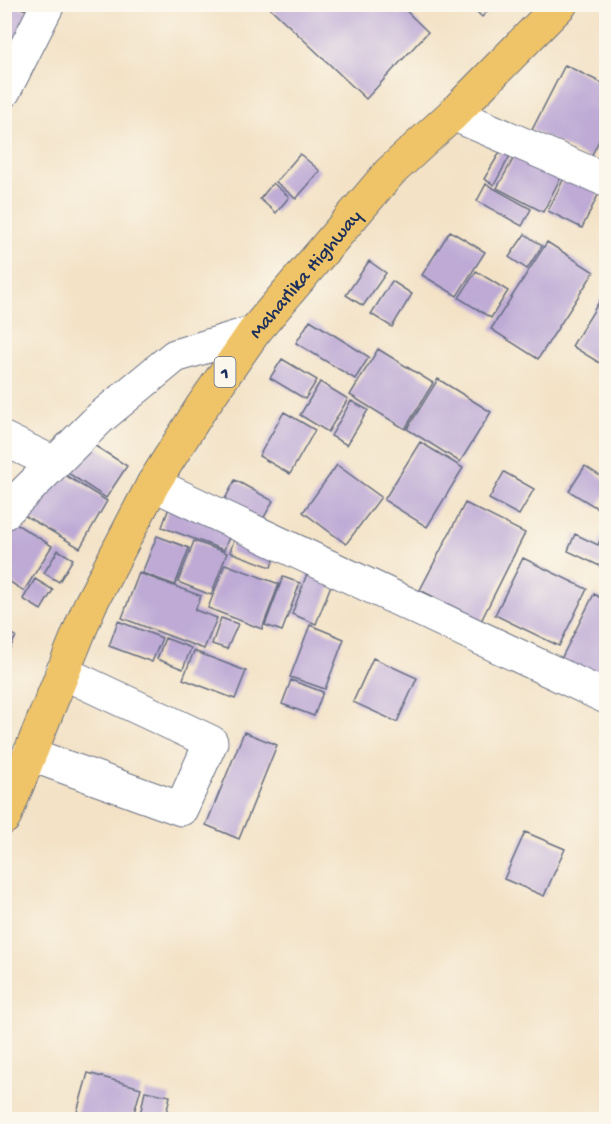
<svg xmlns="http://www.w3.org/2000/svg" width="611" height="1124" font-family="'Gochi Hand',sans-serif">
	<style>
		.building { fill: #beaad5 }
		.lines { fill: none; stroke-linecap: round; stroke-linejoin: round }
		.minor-casing { stroke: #676e82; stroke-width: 35 }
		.major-casing { stroke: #676e82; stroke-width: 35 }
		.minor { stroke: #fff; stroke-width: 33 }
		.major { stroke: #efc469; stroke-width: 33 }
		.labels { text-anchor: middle; stroke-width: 4.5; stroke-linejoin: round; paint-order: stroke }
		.shield { fill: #fbf7ec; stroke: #5e6b89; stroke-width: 1.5 }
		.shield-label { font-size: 18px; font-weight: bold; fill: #1b2f5e }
		.street-label { font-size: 20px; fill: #1b2f5e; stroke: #fbf7ec }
	</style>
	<rect width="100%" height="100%" fill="#fbf7ec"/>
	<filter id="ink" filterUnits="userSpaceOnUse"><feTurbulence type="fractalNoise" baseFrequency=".0167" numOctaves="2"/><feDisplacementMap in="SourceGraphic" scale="12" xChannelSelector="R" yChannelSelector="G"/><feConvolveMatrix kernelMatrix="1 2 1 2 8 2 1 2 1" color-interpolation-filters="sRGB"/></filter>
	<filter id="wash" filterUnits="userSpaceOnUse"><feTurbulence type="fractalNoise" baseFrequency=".008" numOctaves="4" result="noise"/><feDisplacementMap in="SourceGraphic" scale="24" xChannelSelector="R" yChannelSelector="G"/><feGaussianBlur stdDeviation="1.35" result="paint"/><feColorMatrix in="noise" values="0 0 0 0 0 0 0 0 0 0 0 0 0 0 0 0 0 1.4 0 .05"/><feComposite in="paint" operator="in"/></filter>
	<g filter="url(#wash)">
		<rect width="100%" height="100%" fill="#f3e2c6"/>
		<g id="blocks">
			<path class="building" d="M 4,4 L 12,4 L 35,14 L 16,58 L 4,53 Z
				M 266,4 L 399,4 L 428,32 L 366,99 Z
				M 469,4 L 494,4 L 482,17 Z
				M 565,65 L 606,85 L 606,126 L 590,159 L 532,130 Z
				M 503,147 L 512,152 L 494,185 L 484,179 Z
				M 300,154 L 320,171 L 296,199 L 276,182 Z
				M 516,154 L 561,177 L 543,212 L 497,188 Z
				M 565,176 L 599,193 L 582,228 L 548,211 Z
				M 273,183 L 289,197 L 276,213 L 260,199 Z
				M 486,184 L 531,209 L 522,226 L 477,201 Z
				M 450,231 L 485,252 L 457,296 L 422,275 Z
				M 525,234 L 542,246 L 527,269 L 509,257 Z
				M 547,242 L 594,272 L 538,359 L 491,329 Z
				M 369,261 L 386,273 L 363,306 L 346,295 Z
				M 476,271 L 508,291 L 491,318 L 459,298 Z
				M 392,281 L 412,294 L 392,327 L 371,314 Z
				M 602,297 L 606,300 L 606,367 L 572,346 Z
				M 310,320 L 369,357 L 355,379 L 296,343 Z
				M 378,349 L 433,383 L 405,429 L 350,395 Z
				M 282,359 L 317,380 L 305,399 L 270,378 Z
				M 438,379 L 491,412 L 460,462 L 407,429 Z
				M 320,382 L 348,399 L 328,432 L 300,415 Z
				M 351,401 L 368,410 L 347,445 L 331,436 Z
				M 284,412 L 315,430 L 290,474 L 259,456 Z
				M 89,442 L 127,466 L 106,498 L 68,473 Z
				M 420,442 L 463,468 L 427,527 L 384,500 Z
				M 337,465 L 381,497 L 346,544 L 303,512 Z
				M 585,466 L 606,480 L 606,493 L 597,508 L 569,491 Z
				M 504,472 L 534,489 L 519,515 L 489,499 Z
				M 62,473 L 107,501 L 80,548 L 22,514 Z
				M 235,480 L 273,501 L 262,521 L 224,501 Z
				M 465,503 L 525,533 L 481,621 L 420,590 Z
				M 170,505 L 232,529 L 224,550 L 162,527 Z
				M 13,522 L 52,546 L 24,591 L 4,578 L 4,531 Z
				M 606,526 L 606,569 L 568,551 L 575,534 L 598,545 Z
				M 236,534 L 278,550 L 271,567 L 230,552 Z
				M 157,536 L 189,548 L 175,585 L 142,573 Z
				M 194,541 L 227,553 L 211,595 L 178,582 Z
				M 58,550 L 73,559 L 59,582 L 44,573 Z
				M 523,558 L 587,589 L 559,646 L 495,615 Z
				M 225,564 L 279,584 L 262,629 L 208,608 Z
				M 308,571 L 333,580 L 316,624 L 292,614 Z
				M 139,573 L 201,596 L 195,610 L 217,618 L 204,649 L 122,618 Z
				M 283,577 L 300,583 L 282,631 L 265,625 Z
				M 35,579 L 53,590 L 41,610 L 23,599 Z
				M 594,594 L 606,601 L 606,686 L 559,663 Z
				M 221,618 L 238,624 L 227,649 L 212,644 Z
				M 118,621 L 162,638 L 152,662 L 109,646 Z
				M 310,625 L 344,639 L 325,689 L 290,677 Z
				M 4,630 L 16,636 L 7,654 L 4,653 Z
				M 165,638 L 191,648 L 183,669 L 157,659 Z
				M 194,651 L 246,671 L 235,699 L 183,679 Z
				M 373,658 L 417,678 L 397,722 L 353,702 Z
				M 291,680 L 323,692 L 314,716 L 282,704 Z
				M 244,732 L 277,745 L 239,839 L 206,825 Z
				M 525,832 L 565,849 L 544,896 L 504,879 Z
				M 88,1073 L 141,1088 L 132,1120 L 75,1119 Z
				M 145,1091 L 170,1096 L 165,1120 L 139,1120 Z"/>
		</g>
	</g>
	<g filter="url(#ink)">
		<use href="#blocks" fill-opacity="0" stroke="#676e82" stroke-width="1.5"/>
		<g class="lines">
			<defs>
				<path id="minor" d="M 4,91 L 48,4
					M 453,114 L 606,180
					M 4,439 L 54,463
					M 153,484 L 606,697
					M 4,513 L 101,417 L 175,356 L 254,332
					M 29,754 L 181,809 L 211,742 L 62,672"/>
				<g id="major">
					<path id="s1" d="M 4,818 L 90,605 L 153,484 L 201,408 L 254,332 L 389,173 L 453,114 L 561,4"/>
				</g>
			</defs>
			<use href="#minor" class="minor-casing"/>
			<use href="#major" class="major-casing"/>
			<use href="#minor" class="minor"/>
			<use href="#major" class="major"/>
		</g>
	</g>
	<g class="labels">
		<rect class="shield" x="214.5" y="357" width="21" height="30" rx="4.5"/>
		<g class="shield-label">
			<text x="225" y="378">1</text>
		</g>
		<g class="street-label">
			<text dy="7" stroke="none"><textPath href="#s1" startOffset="626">Maharlika Highway</textPath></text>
		</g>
	</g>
	<rect width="611" height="1124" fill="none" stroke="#fbf7ec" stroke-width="24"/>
</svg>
